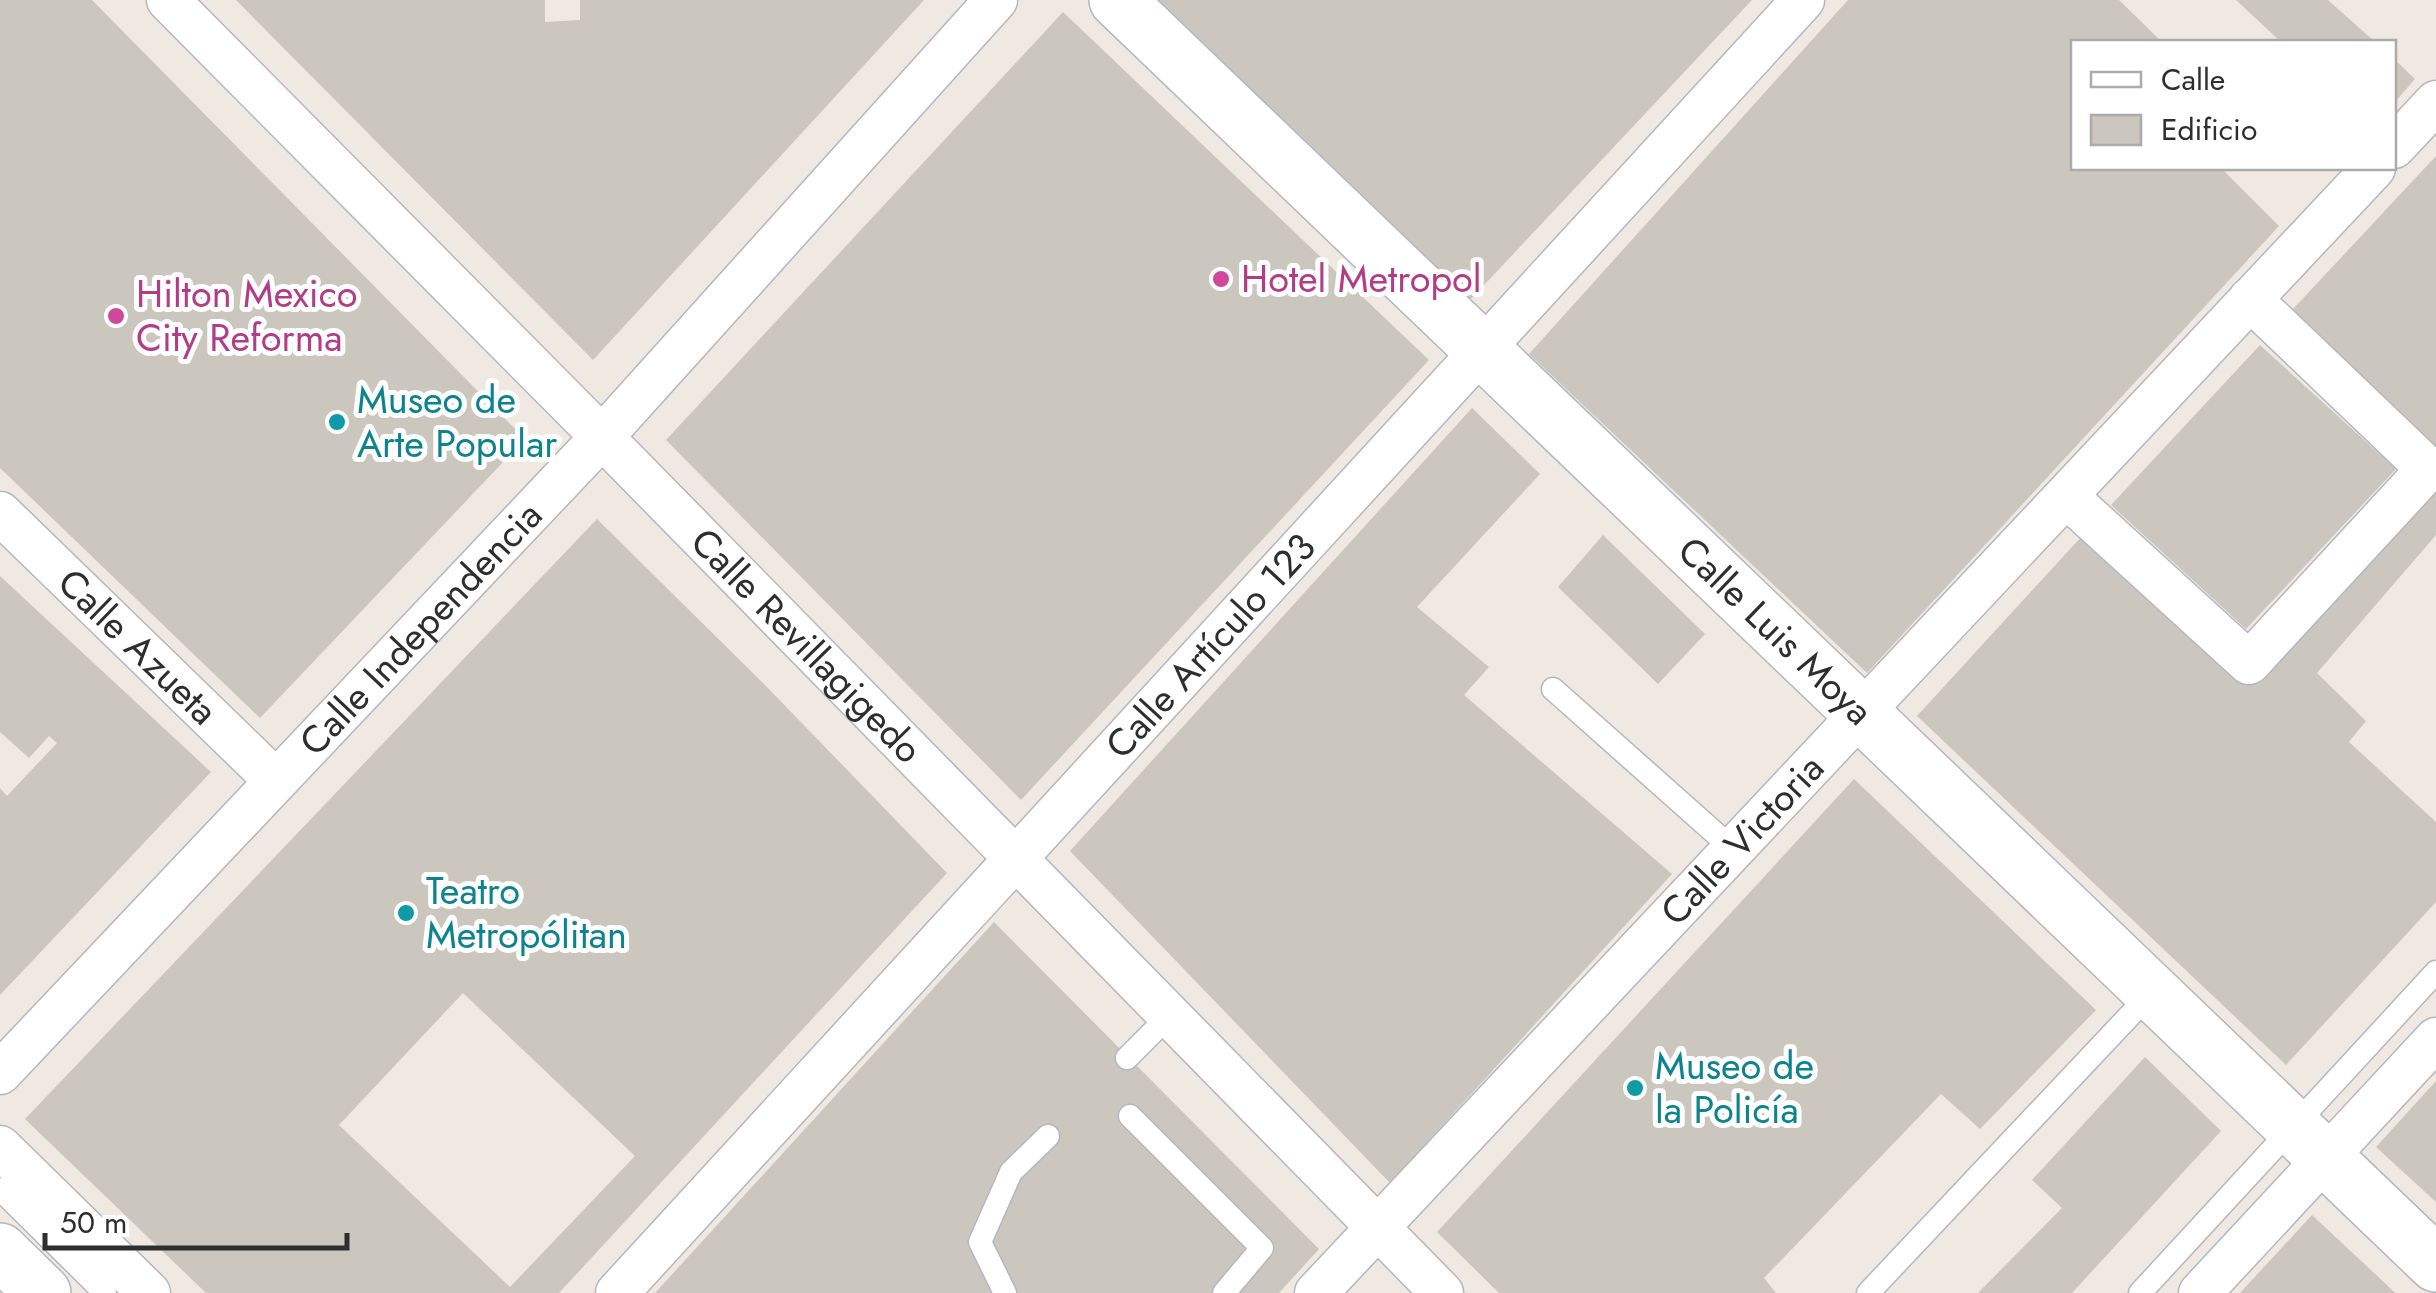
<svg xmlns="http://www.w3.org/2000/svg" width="2436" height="1293" font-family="Jost,sans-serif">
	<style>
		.building { fill: #cbc7bf; fill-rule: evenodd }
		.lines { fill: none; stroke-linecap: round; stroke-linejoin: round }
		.lane-casing { stroke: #b4b7c1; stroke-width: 25 }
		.street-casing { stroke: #b4b7c1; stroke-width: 45 }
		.secondary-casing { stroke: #b4b7c1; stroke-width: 58 }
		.lane { stroke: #fff; stroke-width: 22 }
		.street { stroke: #fff; stroke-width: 42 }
		.secondary { stroke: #fff; stroke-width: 55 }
		.hotel-dot { fill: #d1479c; stroke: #fff; stroke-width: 4 }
		.culture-dot { fill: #0f9aa8; stroke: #fff; stroke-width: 4 }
		.labels { text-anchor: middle; stroke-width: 10; stroke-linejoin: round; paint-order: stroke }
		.hotel-label { font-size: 38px; fill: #b23c85; stroke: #fff; text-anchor: start }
		.culture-label { font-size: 38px; fill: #0d838f; stroke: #fff; text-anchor: start }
		.street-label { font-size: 38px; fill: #2e2e2e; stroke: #fff }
	</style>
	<rect width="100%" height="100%" fill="#efe9e1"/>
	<path class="building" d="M 0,0 L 92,0 L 525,439 L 260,718 L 0,468 Z
		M 236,0 L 545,0 L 545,22 L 580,20 L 580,0 L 924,0 L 593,360 Z
		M 1157,0 L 1752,0 L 1470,300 Z
		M 1848,0 L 2119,0 L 2162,42 L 2074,42 L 2074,168 L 2221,168 L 2279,226 L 1867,673 L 1529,354 Z
		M 2236,0 L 2328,0 L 2375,42 L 2281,42 Z
		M 1063,12 L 1429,360 L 1021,800 L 666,440 Z
		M 2394,59 L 2415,79 L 2394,103 Z
		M 2436,156 L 2436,461 L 2280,323 Z
		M 2260,345 L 2396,469 L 2246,629 L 2111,505 Z
		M 1472,408 L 1540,474 L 1417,607 L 1489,667 L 1464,695 L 1672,874 L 1390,1183 L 1070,851 Z
		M 2436,466 L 2436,535 L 2317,673 L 2366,721 L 2349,742 L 2436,822 L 2436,902 L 2286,1065 L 1917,716 L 2093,524 L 2251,670 Z
		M 597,519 L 764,684 L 947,873 L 559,1293 L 206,1293 L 25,1119 ZM 463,993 L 635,1156 L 510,1287 L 339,1125 Z
		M 1603,535 L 1705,634 L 1658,684 L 1558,587 Z
		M 0,576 L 211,772 L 0,995 L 0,788 L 7,796 L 57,743 L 49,736 L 29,758 L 0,732 Z
		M 1854,779 L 2096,1010 L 1980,1129 L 1941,1094 L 1764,1278 L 1776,1293 L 1499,1293 L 1437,1232 Z
		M 994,922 L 1319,1249 L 1279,1293 L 655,1293 Z
		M 2145,1057 L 2221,1131 L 2072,1293 L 1978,1293 L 2062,1208 L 2032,1180 Z
		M 2436,1081 L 2436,1202 L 2376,1147 Z
		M 2312,1215 L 2387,1285 L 2395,1293 L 2240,1293 Z"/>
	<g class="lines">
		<defs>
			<path id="lane" d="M 1553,689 L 1733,849
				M 1127,1058 L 1169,1016
				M 1130,1116 L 1262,1248 L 1224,1293
				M 0,1189 L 105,1293
				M 1005,1293 L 980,1242 L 1011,1172 L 1048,1136
				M 1868,1293 L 2152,992
				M 2140,1293 L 2436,972"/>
			<g id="street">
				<path id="s1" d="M 168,0 L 602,437 L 1442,1293"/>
				<path d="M 2394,147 L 2436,102"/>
				<path d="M 2066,496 L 2249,663 L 2428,469 L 2250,299"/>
				<path id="s2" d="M 0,513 L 276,781"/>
				<path id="s3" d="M 0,1073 L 602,437 L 996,0"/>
				<path d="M 0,1147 L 149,1293"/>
				<path id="s4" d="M 617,1293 L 1803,0"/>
				<path id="s5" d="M 1316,1293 L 2374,168"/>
				<path d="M 2200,1293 L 2436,1039"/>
			</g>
			<g id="secondary">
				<path id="s6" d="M 1117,0 L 2436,1264"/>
				<path d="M 0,1251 L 43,1293"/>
			</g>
		</defs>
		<use href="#lane" class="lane-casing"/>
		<use href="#street" class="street-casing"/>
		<use href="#secondary" class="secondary-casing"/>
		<use href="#lane" class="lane"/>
		<use href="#street" class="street"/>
		<use href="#secondary" class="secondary"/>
	</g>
	<g class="hotel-dot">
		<circle cx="1221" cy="279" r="10"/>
		<circle cx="116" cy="316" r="10"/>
	</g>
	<g class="culture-dot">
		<circle cx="337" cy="422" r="10"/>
		<circle cx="406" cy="913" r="10"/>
		<circle cx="1635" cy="1088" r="10"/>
	</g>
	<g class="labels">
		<g class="hotel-label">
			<text x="1241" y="292">Hotel Metropol</text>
			<text x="136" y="307">Hilton Mexico<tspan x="136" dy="44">City Reforma</tspan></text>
		</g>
		<g class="culture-label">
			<text x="357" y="413">Museo de<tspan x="357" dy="44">Arte Popular</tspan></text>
			<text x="426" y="904">Teatro<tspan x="426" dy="44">Metropólitan</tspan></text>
			<text x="1655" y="1079">Museo de<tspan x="1655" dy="44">la Policía</tspan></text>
		</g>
		<g class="street-label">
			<text dy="13" stroke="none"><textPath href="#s3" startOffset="612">Calle Independencia</textPath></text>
			<text dy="13" stroke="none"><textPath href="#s6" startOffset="912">Calle Luis Moya</textPath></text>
			<text dy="13" stroke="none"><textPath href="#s1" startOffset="908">Calle Revillagigedo</textPath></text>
			<text dy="13" stroke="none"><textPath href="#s2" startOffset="192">Calle Azueta</textPath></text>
			<text dy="13" stroke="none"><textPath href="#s4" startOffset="878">Calle Artículo 123</textPath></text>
			<text dy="13" stroke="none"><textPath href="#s5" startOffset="622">Calle Victoria</textPath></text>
		</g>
	</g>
	<rect x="2071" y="40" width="325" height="130" fill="#ffffff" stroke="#ababab" stroke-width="2.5"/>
	<rect x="2091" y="72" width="50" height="15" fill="#ffffff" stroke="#ababab" stroke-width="2.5"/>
	<text x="2161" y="90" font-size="30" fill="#2e2e2e">Calle</text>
	<rect x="2091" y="115" width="50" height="30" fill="#cbc7bf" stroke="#ababab" stroke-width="2.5"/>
	<text x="2161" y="140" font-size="30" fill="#2e2e2e">Edificio</text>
	<path d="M45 1233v15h302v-15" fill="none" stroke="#2e2e2e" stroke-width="5"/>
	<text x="60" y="1233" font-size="30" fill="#2e2e2e" stroke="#ffffff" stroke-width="8" paint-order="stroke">50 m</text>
</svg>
